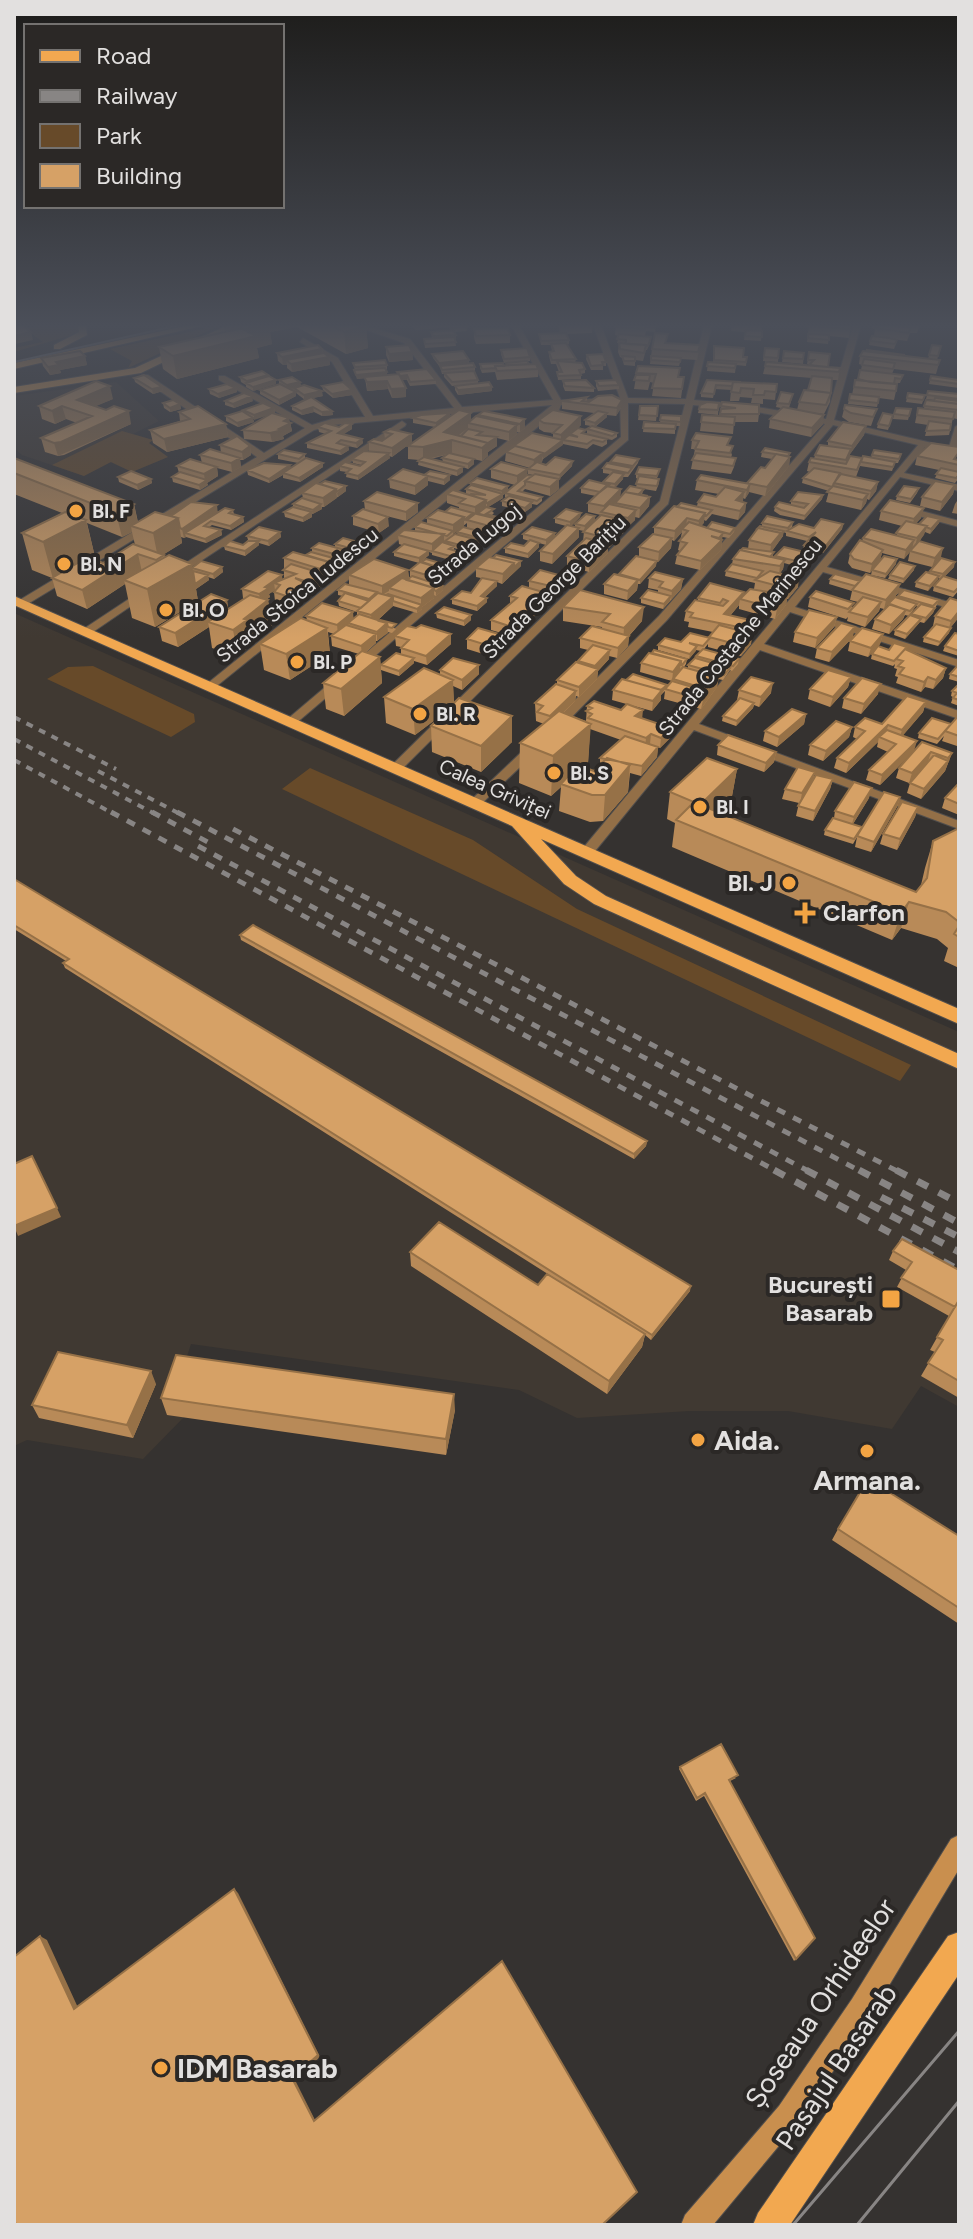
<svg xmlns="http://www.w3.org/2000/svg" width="973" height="2239" font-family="Figtree,sans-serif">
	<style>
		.built { fill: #403932 }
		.green { fill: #674a29 }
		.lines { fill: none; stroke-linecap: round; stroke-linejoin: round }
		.minor-casing { stroke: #514e4c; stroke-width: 2 }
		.secondary-casing { stroke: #514e4c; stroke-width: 2 }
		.primary-casing { stroke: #514e4c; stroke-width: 2 }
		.minor { fill: #936f47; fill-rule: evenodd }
		.secondary { fill: #c98f4e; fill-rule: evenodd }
		.primary { fill: #f2a850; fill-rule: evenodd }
		.tram-far1 { stroke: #888584; stroke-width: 2 }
		.tram { stroke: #888584; stroke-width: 3 }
		.rail-far2 { stroke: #888584; stroke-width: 4; stroke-dasharray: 7 7; stroke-linecap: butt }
		.rail-far1 { stroke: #888584; stroke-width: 5; stroke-dasharray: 9 9; stroke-linecap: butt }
		.rail { stroke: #888584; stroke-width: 7; stroke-dasharray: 12 12; stroke-linecap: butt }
		.wall { fill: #b88a58; fill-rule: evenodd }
		.shaded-wall { fill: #967147 }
		.building { fill: #d6a166; stroke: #967147; stroke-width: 2 }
		.poi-dot { fill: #f3a443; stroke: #2b2826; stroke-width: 3 }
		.labels { text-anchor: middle; stroke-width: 8; stroke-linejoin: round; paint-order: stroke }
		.far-poi-label { font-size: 20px; font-weight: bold; fill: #e2e0df; stroke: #2b2826; text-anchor: start }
		.far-street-label { font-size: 20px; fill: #e2e0df; stroke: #2b2826 }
		.poi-label { font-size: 24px; font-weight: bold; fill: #e2e0df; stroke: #2b2826; text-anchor: end }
		.near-poi-label { font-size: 28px; font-weight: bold; fill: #e2e0df; stroke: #2b2826; text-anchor: start }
		.near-street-label { font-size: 28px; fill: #e2e0df; stroke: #2b2826 }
	</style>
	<rect width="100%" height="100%" fill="#353230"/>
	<path class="built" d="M 116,382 L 159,421 L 133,434 L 153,440 L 149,443 L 168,457 L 132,472 L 110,462 L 84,476 L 22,455 L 14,448 L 14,396 Z
		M 14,613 L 959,1032 L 959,1407 L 921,1386 L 892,1429 L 788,1411 L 689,1411 L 577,1418 L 519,1390 L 191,1344 L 168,1414 L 184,1417 L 143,1459 L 27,1440 L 14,1446 Z"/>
	<path class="green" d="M 42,325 L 76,325 L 80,327 L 79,333 L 14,352 L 14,348 L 43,342 L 25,329 Z
		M 221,325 L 128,368 L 132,361 L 110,349 Z
		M 122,431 L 153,440 L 149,443 L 168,457 L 132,472 L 111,462 L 84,476 L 52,465 Z
		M 93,666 L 194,714 L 195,722 L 171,737 L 47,679 L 68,667 Z
		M 310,768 L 473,840 L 577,909 L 911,1065 L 900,1081 L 282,789 Z"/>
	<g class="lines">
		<defs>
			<path id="minor" d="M 352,325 L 363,325 L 410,339 L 462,407 L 553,400 L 511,325 L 519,325 L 561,400 L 620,398 L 593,325 L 601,325 L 628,398 L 686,399 L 704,325 L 712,325 L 694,400 L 740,404 L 826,419 L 853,325 L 861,325 L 834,420 L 949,447 L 955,427 L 959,424 L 957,449 L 959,455 L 925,447 L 904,473 L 959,485 L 959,491 L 900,477 L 827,567 L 959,605 L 959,611 L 823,572 L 795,607 L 959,660 L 959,667 L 790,612 L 764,644 L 959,711 L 959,719 L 760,650 L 699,724 L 959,821 L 959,829 L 694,730 L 591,856 L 581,856 L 579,853 L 918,445 L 833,425 L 667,620 L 558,731 L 550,731 L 550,725 L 659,616 L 825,424 L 740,409 L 693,405 L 668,504 L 399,772 L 395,773 L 389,769 L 391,766 L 660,501 L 685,404 L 628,403 L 628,440 L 294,725 L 290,726 L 284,722 L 621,437 L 620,403 L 561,405 L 559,410 L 213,689 L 203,687 L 552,405 L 333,425 L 314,430 L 26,605 L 18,605 L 18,601 L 257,457 L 142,379 L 142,375 L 148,375 L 264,453 L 305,428 L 219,380 L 219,376 L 225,376 L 312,425 L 332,419 L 365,417 L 332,362 L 300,342 L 303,338 L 338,358 L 373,416 L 454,408 L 404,343 Z
				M 402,421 L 406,424 L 405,426 L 178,576 L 169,574 Z
				M 903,506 L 959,521 L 959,527 L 900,511 L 900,507 Z
				M 141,591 L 150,593 L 90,634 L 82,634 L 82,630 Z
				M 534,743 L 540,747 L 538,750 L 478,807 L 470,807 L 470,801 L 530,744 Z"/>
			<path id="secondary" d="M 959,1835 L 959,1869 L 870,2017 L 797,2124 L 713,2225 L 681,2225 L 685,2215 L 779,2106 L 852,1999 L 951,1839 Z"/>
			<path id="primary" d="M 78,325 L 86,325 L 87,335 L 60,349 L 54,349 L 54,345 L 79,332 Z
				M 190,325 L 206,325 L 14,369 L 14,363 Z
				M 228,325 L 240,325 L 141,373 L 14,393 L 14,387 L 135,368 Z
				M 14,596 L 959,1009 L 959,1024 L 541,839 L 576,876 L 606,896 L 959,1054 L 959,1069 L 594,904 L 564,884 L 512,826 L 14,605 Z
				M 959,1932 L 959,1974 L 790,2225 L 753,2225 L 758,2213 L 948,1936 Z"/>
		</defs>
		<use href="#minor" class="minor-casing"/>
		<use href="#secondary" class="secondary-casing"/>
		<use href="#primary" class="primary-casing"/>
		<use href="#minor" class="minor"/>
		<use href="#secondary" class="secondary"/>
		<use href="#primary" class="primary"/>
		<path class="tram-far1" d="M 14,362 L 180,325"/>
		<path class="tram" d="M 793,2225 L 959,2031
			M 857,2225 L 959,2101"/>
		<path class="rail-far2" d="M 14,717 L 116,769
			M 14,739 L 155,814
			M 14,760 L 114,814
			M 98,771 L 180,814"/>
		<path class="rail-far1" d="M 111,812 L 778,1172
			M 152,812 L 215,846
			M 177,812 L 862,1172
			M 233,829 L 899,1172
			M 198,846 L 810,1172"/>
		<path class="rail" d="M 774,1170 L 959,1270
			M 806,1170 L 959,1252
			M 859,1170 L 959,1223
			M 896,1170 L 959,1203
			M 881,1197 L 959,1237"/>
	</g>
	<path class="wall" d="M 224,325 L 297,325 L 297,327 L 270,332 L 272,344 L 257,348 L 259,358 L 177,379 L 163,369 L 159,347 L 225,332 Z
		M 297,325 L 363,325 L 366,326 L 368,348 L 346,354 L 297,327 Z
		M 413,325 L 466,325 L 467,331 L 454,332 L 456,335 L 455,339 L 456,346 L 425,348 L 424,339 L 432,339 L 431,332 L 450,330 L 449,327 L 415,330 Z
		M 558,325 L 593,325 L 592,333 L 567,334 L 569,340 L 569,344 L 567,345 L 576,359 L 575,363 L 585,369 L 585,373 L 581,374 L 581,379 L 558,380 L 557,372 L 559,372 L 556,364 L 551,364 L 549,356 L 549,352 L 552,351 L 551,345 L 541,345 L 539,334 L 560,333 Z
		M 616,325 L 656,325 L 655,332 L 646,331 L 645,336 L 651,341 L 647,350 L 646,350 L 643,361 L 635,360 L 635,366 L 624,365 L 622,358 L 620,357 L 618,352 L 619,343 L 626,344 L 617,343 L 619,336 L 615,335 Z
		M 732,325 L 762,325 L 761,341 L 744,340 L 745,332 L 731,331 Z
		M 809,325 L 851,325 L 849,338 L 829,336 L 828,344 L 807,342 Z
		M 872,325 L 920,325 L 917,333 L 910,333 L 907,341 L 891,339 L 896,344 L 894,349 L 869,345 L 870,341 L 874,336 L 875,328 L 872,328 Z
		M 474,329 L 510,335 L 510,343 L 476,344 L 474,338 Z
		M 667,343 L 700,345 L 697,360 L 681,359 L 679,366 L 650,364 L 652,349 Z
		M 932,345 L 941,346 L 937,360 L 940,360 L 936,374 L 894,369 L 892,374 L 903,375 L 900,383 L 894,383 L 896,391 L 894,400 L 879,398 L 877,407 L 848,404 L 850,394 L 852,395 L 855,380 L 857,380 L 861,370 L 862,365 L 859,364 L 860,356 L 928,359 Z
		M 714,346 L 743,357 L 747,357 L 746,366 L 736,365 L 735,373 L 707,371 L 708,362 L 713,362 Z
		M 386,347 L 412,352 L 413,360 L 389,362 L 386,355 Z
		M 765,348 L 779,349 L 778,362 L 763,361 Z
		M 322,349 L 323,353 L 329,357 L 330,365 L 292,372 L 287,368 L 287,365 L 283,365 L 278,361 L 277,353 Z
		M 501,350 L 530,357 L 530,361 L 527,361 L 529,364 L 538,369 L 538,377 L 497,380 L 495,372 L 482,373 L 480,368 L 480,364 L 504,366 L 506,366 L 506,363 L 515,362 L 504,363 L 501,354 Z
		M 784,351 L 804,353 L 803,364 L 782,362 Z
		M 809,352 L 828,367 L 840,368 L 838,380 L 832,380 L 830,402 L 824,414 L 809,412 L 823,424 L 811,437 L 769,428 L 770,419 L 781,408 L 776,407 L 777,403 L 792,398 L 789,408 L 797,410 L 799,402 L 808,390 L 812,378 L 763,374 L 765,366 L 809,365 L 810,364 L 807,364 Z
		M 432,354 L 469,360 L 469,364 L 475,367 L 475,372 L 478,380 L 478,383 L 492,387 L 492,391 L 458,395 L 455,390 L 455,386 L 452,386 L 444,377 L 444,374 L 442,374 L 440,367 L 433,358 Z
		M 587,355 L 606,362 L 606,366 L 603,366 L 603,370 L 591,370 L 586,359 Z
		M 85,356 L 87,365 L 60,370 L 61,373 L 50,375 L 43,366 L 41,358 Z
		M 353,363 L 387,365 L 387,369 L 386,369 L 387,375 L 398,374 L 397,372 L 436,380 L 436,384 L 410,386 L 407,380 L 402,380 L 406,397 L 392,398 L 388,389 L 367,391 L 365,378 L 357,379 Z
		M 638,366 L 684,377 L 681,398 L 652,396 L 654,383 L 650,382 L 648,390 L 634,389 Z
		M 268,376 L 276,380 L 276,384 L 253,391 L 246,387 L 246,385 L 241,382 L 240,377 Z
		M 931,376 L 959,380 L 959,388 L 929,384 Z
		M 134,378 L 162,387 L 163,391 L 153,394 L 135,382 Z
		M 279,380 L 300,382 L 301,386 L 323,396 L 312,398 L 332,411 L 333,415 L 322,416 L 314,412 L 302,415 L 292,410 L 292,406 L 305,400 L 296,393 L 296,396 L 279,405 L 260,394 L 260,390 L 279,384 Z
		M 707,380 L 777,384 L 775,400 L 763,399 L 763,404 L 751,403 L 752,398 L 740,397 L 739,401 L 730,401 L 731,390 L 715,389 L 713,398 L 701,397 L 701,393 Z
		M 563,381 L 594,388 L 594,392 L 565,391 L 563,386 Z
		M 596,381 L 619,385 L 619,389 L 598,391 L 596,386 Z
		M 322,386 L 352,390 L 352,395 L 333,398 L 323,390 Z
		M 236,388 L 237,392 L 219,398 L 210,394 L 209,389 Z
		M 928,391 L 959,394 L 959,412 L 957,419 L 953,418 L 949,435 L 925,436 L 928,425 L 915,423 L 918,408 L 924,408 L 926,400 L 934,401 L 934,400 L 926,399 Z
		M 908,393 L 925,395 L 922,404 L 906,402 Z
		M 587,397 L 587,402 L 621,408 L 616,416 L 607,415 L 607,417 L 595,427 L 617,433 L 617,437 L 612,440 L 607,439 L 607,444 L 602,447 L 593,444 L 587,449 L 563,444 L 543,459 L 542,462 L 541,463 L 546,465 L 572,466 L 559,479 L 559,489 L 550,496 L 525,489 L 522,492 L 542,497 L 542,501 L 537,505 L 532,504 L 532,507 L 525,512 L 502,506 L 502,501 L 506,498 L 505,497 L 505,493 L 503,495 L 503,498 L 488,507 L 494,513 L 491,516 L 508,520 L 508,525 L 493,537 L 490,536 L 490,539 L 483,544 L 474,542 L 472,544 L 474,545 L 474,550 L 471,553 L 454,548 L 454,550 L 463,553 L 463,558 L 457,562 L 432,555 L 432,553 L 429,552 L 429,555 L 421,562 L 454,567 L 454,572 L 446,577 L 446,579 L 439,585 L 443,590 L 436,596 L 434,595 L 434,598 L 422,607 L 422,609 L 417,613 L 393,606 L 378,620 L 396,629 L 392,633 L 388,632 L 377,641 L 376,641 L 376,643 L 366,652 L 380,657 L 382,683 L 344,716 L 326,709 L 323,683 L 359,654 L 332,646 L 331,636 L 334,634 L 328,632 L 330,654 L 290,680 L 264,670 L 260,644 L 307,620 L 306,616 L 354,618 L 357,616 L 357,612 L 339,606 L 338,601 L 343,596 L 338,595 L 338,590 L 359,588 L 349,585 L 349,575 L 408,570 L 409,578 L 410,577 L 410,570 L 419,563 L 394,556 L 394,552 L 402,545 L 399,544 L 398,535 L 415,531 L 415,527 L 427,524 L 427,518 L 445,512 L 459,510 L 459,507 L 447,503 L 447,494 L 466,494 L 466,489 L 470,486 L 470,483 L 508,490 L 515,485 L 491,478 L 491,469 L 532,476 L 533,475 L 528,474 L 528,469 L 530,468 L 505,461 L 506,452 L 553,438 L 553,433 L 544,432 L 539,429 L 539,420 L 581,416 L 581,425 L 577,429 L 587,434 L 587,429 L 591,426 L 585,425 L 585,420 L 594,413 L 562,409 L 562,401 ZM 467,523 L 467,528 L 453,536 L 453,534 Z
		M 113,399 L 95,406 L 131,424 L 64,455 L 58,456 L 45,452 L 41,438 L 77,423 L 66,419 L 55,424 L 42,419 L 39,406 Z
		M 225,401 L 253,401 L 234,408 L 225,405 Z
		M 722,402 L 759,414 L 758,422 L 734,422 L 733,434 L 700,431 L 702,415 L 720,416 Z
		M 163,403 L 180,404 L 181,409 L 170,412 L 164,408 Z
		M 719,403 L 718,415 L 698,413 L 700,405 Z
		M 845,405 L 877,409 L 871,426 L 849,422 L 842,417 Z
		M 640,406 L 658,406 L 656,421 L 638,420 Z
		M 274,408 L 275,413 L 273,413 L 290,422 L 292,431 L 283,436 L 284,439 L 272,442 L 244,439 L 243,430 L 270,414 L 253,419 L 254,422 L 238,427 L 226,421 L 226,416 L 243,412 L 243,410 Z
		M 911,409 L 908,420 L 893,419 L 894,414 Z
		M 179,412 L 226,424 L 228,437 L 167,452 L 153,443 L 150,430 L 180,421 Z
		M 450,413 L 450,417 L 471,420 L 478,417 L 478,415 L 525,419 L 525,428 L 520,432 L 517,432 L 517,434 L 509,441 L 497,438 L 497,446 L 488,452 L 488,456 L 482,461 L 452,454 L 474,464 L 468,469 L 463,467 L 463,472 L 457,476 L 418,465 L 419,460 L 408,459 L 408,446 L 435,427 L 413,423 L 413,418 ZM 446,455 L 442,458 L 443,462 L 431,459 Z
		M 661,415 L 681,416 L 680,426 L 675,426 L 675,434 L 643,432 L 644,422 L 660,423 Z
		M 893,415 L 888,430 L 877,428 L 878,424 Z
		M 866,426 L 864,435 L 850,454 L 848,460 L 871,458 L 872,455 L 900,458 L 898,463 L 895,463 L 892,471 L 860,466 L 856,477 L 878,482 L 876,491 L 869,500 L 867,499 L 866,503 L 861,510 L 826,502 L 829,491 L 802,483 L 803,478 L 810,472 L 807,471 L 809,462 L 814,459 L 815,455 L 828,446 L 828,441 Z
		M 318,427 L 339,427 L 352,429 L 343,434 L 362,439 L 363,443 L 357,448 L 348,446 L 349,450 L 341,455 L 307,448 L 307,443 L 326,434 L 319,432 Z
		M 390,429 L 412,442 L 392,457 L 389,456 L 390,458 L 358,480 L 346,477 L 347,472 L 340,471 L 340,466 L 361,465 L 353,463 L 352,459 L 369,451 L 369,442 L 382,441 L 385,439 L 384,432 Z
		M 692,440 L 729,446 L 732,455 L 731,457 L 736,458 L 734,467 L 731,474 L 691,469 L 695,449 L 691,449 Z
		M 220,445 L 250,446 L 251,455 L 243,460 L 240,460 L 241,467 L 232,472 L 217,468 L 218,476 L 207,483 L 208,485 L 200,490 L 173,482 L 172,477 L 179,473 L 177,466 L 202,463 L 200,455 L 221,453 Z
		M 762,452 L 790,457 L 789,466 L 765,496 L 749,492 L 745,499 L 743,498 L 742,502 L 746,503 L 745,512 L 738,520 L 712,514 L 706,521 L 704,520 L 701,526 L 707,528 L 735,528 L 734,532 L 729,538 L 722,537 L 721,550 L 700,570 L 675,564 L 677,555 L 680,551 L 678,550 L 682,532 L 674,541 L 672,540 L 671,548 L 658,562 L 639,557 L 639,547 L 654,534 L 654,527 L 697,506 L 698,502 L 716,497 L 719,494 L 695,490 L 697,480 L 747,483 L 765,468 L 772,459 L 761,457 Z
		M 278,454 L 305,454 L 305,459 L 323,467 L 300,482 L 283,478 L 283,475 L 269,483 L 248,475 L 247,470 L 290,465 L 291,468 L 298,463 L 278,459 Z
		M 917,456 L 959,460 L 959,478 L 955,483 L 935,478 L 939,470 L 915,465 Z
		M 14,458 L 134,504 L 138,522 L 171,516 L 233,510 L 234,514 L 243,517 L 244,522 L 231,530 L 212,525 L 209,527 L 221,530 L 222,535 L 206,543 L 186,537 L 184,538 L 181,537 L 182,543 L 164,554 L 165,557 L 192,564 L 192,567 L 222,567 L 223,572 L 214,579 L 208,577 L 209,580 L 196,589 L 198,601 L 155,627 L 132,618 L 125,584 L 87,609 L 57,596 L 52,578 L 32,570 L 22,533 L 62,513 L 14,494 ZM 87,523 L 122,537 L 132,532 L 135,545 L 103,563 L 93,559 L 95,557 Z
		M 639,459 L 638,463 L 628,477 L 623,477 L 623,479 L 615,488 L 621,489 L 620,497 L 636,487 L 638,479 L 636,478 L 636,474 L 660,469 L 657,478 L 659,483 L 656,491 L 644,489 L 642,494 L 650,497 L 649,506 L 639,518 L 635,517 L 635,520 L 627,527 L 626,530 L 608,548 L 608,553 L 589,572 L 567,566 L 567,556 L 583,542 L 584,531 L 579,530 L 579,537 L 552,564 L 540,561 L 540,551 L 566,526 L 555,523 L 555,518 L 581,513 L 580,517 L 571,526 L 575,527 L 575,524 L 595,521 L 601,515 L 588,512 L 588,503 L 596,496 L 581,493 L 581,488 L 603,483 L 610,474 L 603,473 L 603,468 L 609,464 L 610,462 Z
		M 424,475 L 450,475 L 450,480 L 444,485 L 428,481 L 428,485 L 415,495 L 390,488 L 389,479 Z
		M 118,477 L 151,479 L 152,483 L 138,490 L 119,482 Z
		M 955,485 L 953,494 L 940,511 L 920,506 L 922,497 Z
		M 346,486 L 346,491 L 324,507 L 322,507 L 322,509 L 312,514 L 312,517 L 303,522 L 285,517 L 284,512 L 293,507 L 293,504 L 303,499 L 302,493 Z
		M 919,488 L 917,493 L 910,503 L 896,500 L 897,496 Z
		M 823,495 L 822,499 L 804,520 L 780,515 L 774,511 L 775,507 L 791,505 L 791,501 Z
		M 959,498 L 959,514 L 952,513 L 955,504 Z
		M 364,501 L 418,503 L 418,512 L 406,521 L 367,511 L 389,526 L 379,533 L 353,525 L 353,516 L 365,510 Z
		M 881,511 L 921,518 L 916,523 L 919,524 L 940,519 L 939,523 L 930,534 L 925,532 L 919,542 L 941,557 L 932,567 L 908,561 L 910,551 L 904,559 L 882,553 L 880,560 L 870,573 L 852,568 L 848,563 L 850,554 L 862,541 L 863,538 L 896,536 L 902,526 L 879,520 Z
		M 793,522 L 792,527 L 790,530 L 843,524 L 842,529 L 823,553 L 803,549 L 804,545 L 807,541 L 786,536 L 786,533 L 783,532 L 783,536 L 772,551 L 773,557 L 805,552 L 804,556 L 795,566 L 784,563 L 783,569 L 780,573 L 798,587 L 788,599 L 787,599 L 786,605 L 775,619 L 739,609 L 739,605 L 730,616 L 752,631 L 751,633 L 752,634 L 751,644 L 741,656 L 708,647 L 708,644 L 704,649 L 739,659 L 738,664 L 732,671 L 730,670 L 723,680 L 718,679 L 717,687 L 701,709 L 664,699 L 665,691 L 661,695 L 661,700 L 652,711 L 612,700 L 613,690 L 667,687 L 672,681 L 640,672 L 641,663 L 687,659 L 686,664 L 684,667 L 688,669 L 688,665 L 696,658 L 696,656 L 701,651 L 696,650 L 689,659 L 658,650 L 658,645 L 709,638 L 713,632 L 688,627 L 689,622 L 684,621 L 686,611 L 698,600 L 698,598 L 744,592 L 744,596 L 754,589 L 755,583 L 725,576 L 726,571 L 732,564 L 733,559 L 748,549 L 749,540 L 762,526 L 762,523 Z
		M 280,532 L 281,537 L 269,546 L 259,543 L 259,545 L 245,556 L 225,550 L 224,546 L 243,545 L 248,540 L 247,536 Z
		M 523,534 L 555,537 L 546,545 L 539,543 L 539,547 L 528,558 L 505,553 L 505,548 L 524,546 L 529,541 L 523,539 Z
		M 335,544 L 365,544 L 366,549 L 357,555 L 356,555 L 356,558 L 349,563 L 333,559 L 333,561 L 344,568 L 339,572 L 336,572 L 337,573 L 328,580 L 324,579 L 325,583 L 312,592 L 313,595 L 293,608 L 275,601 L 274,592 L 275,590 L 269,594 L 270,597 L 267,599 L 268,600 L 272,625 L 250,643 L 250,645 L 238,656 L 212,648 L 209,627 L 178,647 L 162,641 L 159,627 L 227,600 L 228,609 L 244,599 L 243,598 L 242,589 L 284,579 L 284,558 L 306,555 L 312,552 L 312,548 L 335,547 Z
		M 896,564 L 885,578 L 871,575 L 872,570 Z
		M 521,566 L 502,584 L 497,582 L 497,586 L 485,597 L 487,602 L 477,611 L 452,604 L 452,599 L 471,593 L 481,578 L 476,577 L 476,568 Z
		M 656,566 L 640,584 L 638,584 L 637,590 L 627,600 L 604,594 L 604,584 L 619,575 Z
		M 954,567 L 944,577 L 959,590 L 953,597 L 933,591 L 934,586 L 941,579 L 938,578 L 928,591 L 915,587 L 916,582 L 929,573 L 930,571 Z
		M 914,570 L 903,583 L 888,579 L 890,575 Z
		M 566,577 L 565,586 L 555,597 L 550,596 L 549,603 L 512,636 L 491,630 L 491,620 L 510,604 L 510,596 L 529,588 L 529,581 Z
		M 649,578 L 683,579 L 681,589 L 663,609 L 641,603 L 641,598 L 658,593 L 658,590 L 648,588 Z
		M 830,579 L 898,593 L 884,609 L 880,608 L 879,611 L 865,627 L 847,621 L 848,617 L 846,619 L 808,607 L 810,597 L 853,607 L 858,602 L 850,600 L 852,591 L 829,584 Z
		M 580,590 L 642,621 L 629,636 L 628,646 L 617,658 L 609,656 L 609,659 L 598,671 L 597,679 L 579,697 L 576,696 L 575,701 L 563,713 L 586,721 L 587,706 L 642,719 L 670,738 L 660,748 L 658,747 L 657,757 L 641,776 L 630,773 L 628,792 L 603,821 L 590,822 L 559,811 L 561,787 L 551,796 L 519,783 L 520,743 L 544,724 L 536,721 L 535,703 L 557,685 L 557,680 L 578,663 L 588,650 L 580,648 L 580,638 L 602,629 L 602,627 L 563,621 L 563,607 ZM 590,729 L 621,740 L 600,758 L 600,766 L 594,771 L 583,767 L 588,763 Z
		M 898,596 L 939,600 L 933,613 L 924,623 L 920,622 L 905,639 L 894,635 L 895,630 L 918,607 L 916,606 L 909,616 L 905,615 L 903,619 L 889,634 L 872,629 L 875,619 L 898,598 Z
		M 959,601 L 959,617 L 950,628 L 949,633 L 938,646 L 923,642 L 924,637 L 933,626 L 935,616 Z
		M 436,613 L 471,620 L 464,626 L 437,618 Z
		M 837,617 L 834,627 L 815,648 L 793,642 L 795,632 Z
		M 416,628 L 451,634 L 451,644 L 427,665 L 414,661 L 414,663 L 399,676 L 381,670 L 381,665 L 401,654 L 401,647 L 396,646 L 395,636 Z
		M 883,634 L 880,644 L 868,657 L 848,651 L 850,641 Z
		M 959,634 L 959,656 L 943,651 L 945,646 Z
		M 506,636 L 506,645 L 493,657 L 467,649 L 467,639 Z
		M 853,637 L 829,662 L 815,658 L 817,648 Z
		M 889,650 L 906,650 L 946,668 L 943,678 L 933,689 L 925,687 L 921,692 L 896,683 L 898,677 L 895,676 L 897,669 L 894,668 L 895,664 L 893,666 L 871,659 L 872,654 Z
		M 959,664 L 959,682 L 949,679 L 950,674 Z
		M 440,670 L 479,674 L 462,690 L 453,686 L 454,704 L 512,742 L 481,772 L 432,752 L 431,726 L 445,712 L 415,735 L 386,723 L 384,697 L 440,675 Z
		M 851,677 L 848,687 L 830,707 L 808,699 L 810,689 Z
		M 959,687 L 959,706 L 951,703 L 953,697 L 951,696 L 952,691 Z
		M 739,690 L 771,693 L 759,707 L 754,705 L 753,708 L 736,726 L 722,721 L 723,716 L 738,700 L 737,700 Z
		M 878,694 L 861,714 L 842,708 L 844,698 Z
		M 926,702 L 923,712 L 903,735 L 914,751 L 880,785 L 866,780 L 869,770 L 888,752 L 877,747 L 878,742 L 846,773 L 834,768 L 837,758 L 857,739 L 853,737 L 855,727 L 882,724 Z
		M 806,714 L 804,724 L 777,747 L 763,741 L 765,731 Z
		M 959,715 L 959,744 L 957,746 L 942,741 L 944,736 L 937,744 L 918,738 L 919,733 L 951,724 Z
		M 852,727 L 849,737 L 823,761 L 808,755 L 810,745 Z
		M 922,742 L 952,753 L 945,771 L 921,799 L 907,793 L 910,783 L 928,762 L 909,783 L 896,778 L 899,768 Z
		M 718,745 L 776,752 L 774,762 L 764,772 L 717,755 Z
		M 737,769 L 732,796 L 716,811 L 916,892 L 921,885 L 925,868 L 933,841 L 959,828 L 959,968 L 944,961 L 948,948 L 937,939 L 901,928 L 892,940 L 672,847 L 675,823 L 667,819 L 670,792 Z
		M 815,772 L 813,781 L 833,779 L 830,789 L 813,821 L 796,816 L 799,803 L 782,799 L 785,789 Z
		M 959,783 L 959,815 L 942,808 L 945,798 Z
		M 900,797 L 897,807 L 871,852 L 855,847 L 857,837 L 853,844 L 824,835 L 825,830 L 834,818 L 835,811 L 869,798 L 853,824 L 861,831 Z
		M 918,807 L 915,817 L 897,850 L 880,844 L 883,834 Z
		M 14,879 L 690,1291 L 651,1340 L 645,1335 L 642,1347 L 607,1394 L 411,1266 L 410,1252 L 581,1295 L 65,968 L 63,963 L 66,961 L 14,929 Z
		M 240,935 L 647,1141 L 646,1146 L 634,1159 L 241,940 Z
		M 893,1251 L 959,1270 L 959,1398 L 921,1376 L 935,1352 L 930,1350 L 949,1316 L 897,1287 L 906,1270 L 889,1260 Z
		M 156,1384 L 133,1438 L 39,1418 L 32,1405 Z
		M 161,1398 L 455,1410 L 446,1455 L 167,1415 Z
		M 838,1529 L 959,1536 L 959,1624 L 832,1540 Z
		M 680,1767 L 736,1778 L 730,1781 L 796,1959 L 794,1961 L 704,1796 L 696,1801 L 679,1769 Z"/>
	<path class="shaded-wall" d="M 254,325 L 297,325 L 297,327 L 270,332 L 272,344 L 257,348 L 259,358 L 177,379 L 173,356 Z
		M 415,325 L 449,325 L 449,327 L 415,330 Z
		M 366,326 L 368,348 L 346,354 L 344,332 Z
		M 31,332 L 33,340 L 15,344 L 14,336 Z
		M 456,335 L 456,339 L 433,340 L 433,336 Z
		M 322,349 L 323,358 L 286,360 L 287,365 L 283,365 L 282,357 Z
		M 412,352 L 413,360 L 389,362 L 389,354 Z
		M 85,356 L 87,365 L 60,370 L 61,373 L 50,375 L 48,367 L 56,362 Z
		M 329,357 L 330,365 L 292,372 L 291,364 Z
		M 469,360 L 469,365 L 440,367 L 439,363 Z
		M 387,372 L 387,376 L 357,379 L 356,375 Z
		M 407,375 L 407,380 L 399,380 L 399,376 Z
		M 276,380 L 276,384 L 253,391 L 253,387 Z
		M 387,381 L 388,389 L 367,391 L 367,382 Z
		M 300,382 L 301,386 L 287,390 L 287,385 Z
		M 110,386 L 113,399 L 80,413 L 77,400 Z
		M 162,387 L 163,391 L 153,394 L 152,389 Z
		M 492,387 L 492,391 L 458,395 L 458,390 Z
		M 236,388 L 237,392 L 219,398 L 218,394 Z
		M 406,388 L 406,397 L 392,398 L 391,389 Z
		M 352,390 L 352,395 L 333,398 L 332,394 Z
		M 322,391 L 323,396 L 304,400 L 304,395 Z
		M 296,392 L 296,396 L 279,405 L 279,400 Z
		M 252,396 L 253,401 L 234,408 L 233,404 Z
		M 622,400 L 621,408 L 616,416 L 617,408 Z
		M 180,404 L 181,409 L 170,412 L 170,408 Z
		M 62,406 L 66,419 L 55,424 L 52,411 Z
		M 313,407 L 314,412 L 302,415 L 301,411 Z
		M 274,408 L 275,413 L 254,420 L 254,415 Z
		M 129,411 L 131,424 L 58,456 L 54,443 Z
		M 332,411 L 333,415 L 322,416 L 322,412 Z
		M 450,413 L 450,418 L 436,427 L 436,423 Z
		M 471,413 L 471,424 L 468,423 L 468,428 L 451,441 L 452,440 L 452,453 L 423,460 L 423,447 Z
		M 607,413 L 607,417 L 594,427 L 595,423 Z
		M 824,415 L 823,424 L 811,437 L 812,428 Z
		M 581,416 L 581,425 L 564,440 L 563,440 L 563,445 L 543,459 L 543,455 L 561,442 L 561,435 Z
		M 253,418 L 254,422 L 238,427 L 237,423 Z
		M 289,418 L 292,431 L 283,436 L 284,439 L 272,442 L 270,433 L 284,421 Z
		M 525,419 L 525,428 L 520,432 L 520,424 Z
		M 226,424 L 228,437 L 167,452 L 164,439 Z
		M 352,424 L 352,429 L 338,438 L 338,433 Z
		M 517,425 L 517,434 L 509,441 L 509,432 Z
		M 866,426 L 864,435 L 850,454 L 844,469 L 852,446 Z
		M 412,434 L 412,442 L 392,457 L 392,448 Z
		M 497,437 L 497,446 L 488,452 L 488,456 L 482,461 L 482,448 Z
		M 362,439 L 363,443 L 357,448 L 356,443 Z
		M 250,446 L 251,455 L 243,460 L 242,452 Z
		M 348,446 L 349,450 L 341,455 L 340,451 Z
		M 389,453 L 390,458 L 358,480 L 358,476 Z
		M 543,453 L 542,462 L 533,469 L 534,460 Z
		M 790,457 L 789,466 L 765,496 L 767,487 Z
		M 240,458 L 241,467 L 232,472 L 231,463 Z
		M 474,459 L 474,464 L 468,469 L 468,464 Z
		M 573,461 L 572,466 L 559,479 L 560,475 Z
		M 323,463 L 323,467 L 300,482 L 299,478 Z
		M 290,465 L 291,470 L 269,483 L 269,479 Z
		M 217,467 L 218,476 L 207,483 L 208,485 L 200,490 L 199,485 L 205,481 L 204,474 Z
		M 463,467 L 463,472 L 457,476 L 457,471 Z
		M 528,469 L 527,478 L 517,485 L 517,476 Z
		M 624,474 L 623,479 L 614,489 L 615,484 Z
		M 450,475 L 450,480 L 444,485 L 444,480 Z
		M 428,476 L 428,485 L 415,495 L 415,486 Z
		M 151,479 L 152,483 L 138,490 L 137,485 Z
		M 559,479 L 559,489 L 550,496 L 550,487 Z
		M 878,482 L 876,491 L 869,500 L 871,491 Z
		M 750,484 L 749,493 L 745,499 L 747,490 Z
		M 955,485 L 953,494 L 940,511 L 942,502 Z
		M 346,486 L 346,491 L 338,497 L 337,493 Z
		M 508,486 L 508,491 L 503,495 L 503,498 L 487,508 L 487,503 L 502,494 L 502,491 Z
		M 336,489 L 337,498 L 324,507 L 323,498 Z
		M 621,489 L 620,498 L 606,513 L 604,513 L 604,506 Z
		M 744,492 L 743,501 L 735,510 L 736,500 Z
		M 868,494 L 866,503 L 861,510 L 863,500 Z
		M 823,495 L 822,499 L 804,520 L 805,516 Z
		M 650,497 L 649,506 L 639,518 L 640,508 Z
		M 486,500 L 486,509 L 475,517 L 475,507 Z
		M 532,502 L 532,507 L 525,512 L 525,508 Z
		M 418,503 L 418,512 L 406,521 L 406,512 Z
		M 746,503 L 745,512 L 738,520 L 740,511 Z
		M 134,504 L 139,529 L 131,526 L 132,532 L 122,537 L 116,513 Z
		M 321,504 L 322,509 L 313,514 L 313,510 Z
		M 217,505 L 218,515 L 185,533 L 186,537 L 184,538 L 182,529 Z
		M 924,508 L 921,518 L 912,528 L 914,519 Z
		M 636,510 L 635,520 L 627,528 L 628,518 Z
		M 312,512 L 312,517 L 303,522 L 303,518 Z
		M 581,513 L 580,517 L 570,527 L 570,522 Z
		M 705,513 L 704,523 L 698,530 L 699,521 Z
		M 595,516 L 595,521 L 584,531 L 585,526 Z
		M 243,517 L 244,522 L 231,530 L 230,526 Z
		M 388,517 L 389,526 L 379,533 L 378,524 Z
		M 464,517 L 464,526 L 453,534 L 453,525 Z
		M 178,518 L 182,543 L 158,558 L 153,533 Z
		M 687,518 L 686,527 L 682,529 L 682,532 L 674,541 L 675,531 Z
		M 940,519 L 939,523 L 930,534 L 931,529 Z
		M 86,520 L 95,557 L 53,579 L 43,542 Z
		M 502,520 L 502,530 L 493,537 L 493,527 Z
		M 627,521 L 626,530 L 609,548 L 610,539 Z
		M 843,524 L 842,529 L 823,553 L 824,548 Z
		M 927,526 L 924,535 L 915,547 L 917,538 Z
		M 579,528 L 579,537 L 552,564 L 553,554 Z
		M 221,530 L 222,535 L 206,543 L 205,539 Z
		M 784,531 L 783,536 L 770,554 L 771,545 L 781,533 Z
		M 280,532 L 281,537 L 269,546 L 268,541 Z
		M 555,533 L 555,537 L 546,545 L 546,540 Z
		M 723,533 L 721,550 L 700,570 L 701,561 Z
		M 444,534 L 444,544 L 432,551 L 432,553 L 432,544 Z
		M 490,534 L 490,539 L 483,544 L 483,539 Z
		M 672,538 L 671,548 L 658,562 L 659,552 Z
		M 914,540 L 912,550 L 904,559 L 906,550 Z
		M 259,541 L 259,545 L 245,556 L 245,551 Z
		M 539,543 L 539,547 L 528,558 L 528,554 Z
		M 365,544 L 366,549 L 357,555 L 357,550 Z
		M 608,544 L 608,553 L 589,572 L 589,562 Z
		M 943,548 L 941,557 L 932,567 L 935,558 Z
		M 883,550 L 880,560 L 870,573 L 872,564 Z
		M 429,551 L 429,555 L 419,563 L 419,558 Z
		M 805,552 L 804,556 L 795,566 L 796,561 Z
		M 356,553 L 356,558 L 349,563 L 349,558 Z
		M 463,553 L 463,558 L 457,562 L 457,558 Z
		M 138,554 L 142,572 L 124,580 L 125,584 L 87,609 L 82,590 Z
		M 897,559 L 896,564 L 885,578 L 886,574 Z
		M 785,560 L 783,569 L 779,575 L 780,566 Z
		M 521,561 L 521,566 L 502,584 L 503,574 L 514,563 Z
		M 657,561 L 656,566 L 640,584 L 640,580 Z
		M 955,562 L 954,567 L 942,579 L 943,574 Z
		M 192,564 L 195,584 L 208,575 L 209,580 L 196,589 L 198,601 L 155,627 L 147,589 Z
		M 336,564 L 337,573 L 328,580 L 327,571 Z
		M 343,564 L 344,568 L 339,572 L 338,568 Z
		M 915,566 L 914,570 L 903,583 L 904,579 Z
		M 222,567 L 223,572 L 214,579 L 213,574 Z
		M 454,567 L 454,572 L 447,578 L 447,573 Z
		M 408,570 L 409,579 L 389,588 L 389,591 L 382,595 L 382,586 Z
		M 446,570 L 446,579 L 436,587 L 436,578 Z
		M 324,574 L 325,583 L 312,592 L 313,595 L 293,608 L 292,598 L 311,586 L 311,583 Z
		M 282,575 L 283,585 L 274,583 L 275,590 L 269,594 L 270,597 L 261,604 L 259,594 L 265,587 Z
		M 939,576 L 938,580 L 928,591 L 930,586 Z
		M 566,577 L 565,586 L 555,597 L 555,587 Z
		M 799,578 L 798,587 L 788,599 L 790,589 Z
		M 683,579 L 681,589 L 671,600 L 672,591 Z
		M 638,580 L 637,590 L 627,600 L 628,591 Z
		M 497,581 L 497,586 L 481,601 L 481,596 Z
		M 900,584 L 898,593 L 884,609 L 886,600 Z
		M 443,586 L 443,590 L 436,596 L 436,591 Z
		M 434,588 L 434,598 L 422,607 L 422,609 L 417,613 L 417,609 L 421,605 L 421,598 Z
		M 744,592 L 743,600 L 740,599 L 739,605 L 723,624 L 724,614 Z
		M 550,594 L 549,603 L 512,636 L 512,627 Z
		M 788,595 L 786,605 L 775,619 L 777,609 Z
		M 671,596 L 670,601 L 663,609 L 664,604 Z
		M 393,597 L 393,606 L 372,625 L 371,615 Z
		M 487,598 L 487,602 L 477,611 L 477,606 Z
		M 227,600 L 229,614 L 208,622 L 209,627 L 178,647 L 175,633 Z
		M 268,600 L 272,625 L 250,643 L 250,645 L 238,656 L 233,630 L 244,619 Z
		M 881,602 L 879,611 L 865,627 L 868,617 Z
		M 644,607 L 642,621 L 623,642 L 624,628 Z
		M 935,608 L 933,613 L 924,623 L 926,618 Z
		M 906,610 L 903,619 L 889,634 L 891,625 Z
		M 959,611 L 959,617 L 948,631 L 951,621 Z
		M 353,612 L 354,622 L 348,623 L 349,626 L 338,635 L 337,625 Z
		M 471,615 L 471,620 L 464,626 L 464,621 Z
		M 837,617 L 834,627 L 815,648 L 817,638 Z
		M 921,619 L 919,623 L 905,639 L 907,634 Z
		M 754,621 L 752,631 L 747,639 L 748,629 Z
		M 387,623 L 388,633 L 377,641 L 377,632 Z
		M 855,627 L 853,637 L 829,662 L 832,652 Z
		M 327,628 L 330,654 L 290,680 L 286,654 Z
		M 951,628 L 949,633 L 938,646 L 940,642 Z
		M 376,634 L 376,643 L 362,655 L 361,646 Z
		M 451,634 L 451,644 L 427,665 L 426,656 Z
		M 752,634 L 751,644 L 741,656 L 743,646 Z
		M 883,634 L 880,644 L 868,657 L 871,648 Z
		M 506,636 L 506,645 L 493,657 L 493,647 Z
		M 629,636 L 628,646 L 617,658 L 618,648 Z
		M 697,646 L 696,651 L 689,659 L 690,654 Z
		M 610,650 L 609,659 L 598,671 L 597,679 L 579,697 L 579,687 L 595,673 L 595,666 Z
		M 380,657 L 382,683 L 344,716 L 341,689 Z
		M 414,658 L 414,663 L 399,676 L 399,671 Z
		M 681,661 L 680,671 L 672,681 L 673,672 Z
		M 479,665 L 479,674 L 462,690 L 462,680 Z
		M 946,668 L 943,678 L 933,689 L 936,680 Z
		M 719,677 L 717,687 L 701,709 L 703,700 L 708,693 L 709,690 Z
		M 851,677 L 848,687 L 830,707 L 833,697 Z
		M 928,677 L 925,687 L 921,692 L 924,682 Z
		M 453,680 L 454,706 L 415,735 L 413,709 Z
		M 773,683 L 771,693 L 759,707 L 761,697 Z
		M 881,684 L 878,694 L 861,714 L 864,704 Z
		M 667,685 L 666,689 L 665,689 L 661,695 L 661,700 L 652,711 L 653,701 Z
		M 576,691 L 575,701 L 549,726 L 550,716 Z
		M 926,702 L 923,712 L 899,740 L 902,730 Z
		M 754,703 L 753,708 L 736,726 L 737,721 Z
		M 643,710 L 642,720 L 635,716 Z
		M 806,714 L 804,724 L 777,747 L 779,737 Z
		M 512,716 L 512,742 L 481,772 L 481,746 Z
		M 591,724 L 588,763 L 563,785 L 561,784 L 561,787 L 551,796 L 553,756 Z
		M 888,725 L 886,735 L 879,737 L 878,742 L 846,773 L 849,763 Z
		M 852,727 L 849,737 L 823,761 L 826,751 Z
		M 671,728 L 670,738 L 660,748 L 661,738 Z
		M 651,734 L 650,744 L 645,748 L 646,738 Z
		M 917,741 L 914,751 L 880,785 L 882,775 Z
		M 658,747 L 657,757 L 641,776 L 642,766 Z
		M 776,752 L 774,762 L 764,772 L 766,763 Z
		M 931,752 L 928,762 L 909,783 L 912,773 Z
		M 952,753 L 945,771 L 921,799 L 924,789 L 946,763 L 948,758 Z
		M 630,765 L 628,792 L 603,821 L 605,795 Z
		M 737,769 L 732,796 L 698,829 L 700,805 Z
		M 815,772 L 812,782 L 800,804 L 802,793 Z
		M 833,779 L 830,789 L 813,821 L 815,811 Z
		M 872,788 L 869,798 L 851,827 L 854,817 Z
		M 900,797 L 897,807 L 871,852 L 874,842 Z
		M 918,807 L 915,817 L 897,850 L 900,839 Z
		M 909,902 L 901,928 L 892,940 L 901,913 Z
		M 647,1141 L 646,1146 L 634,1159 L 634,1154 Z
		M 57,1208 L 61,1217 L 18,1236 L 14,1226 Z
		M 691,1286 L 690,1291 L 651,1340 L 652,1335 Z
		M 645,1334 L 642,1347 L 607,1394 L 609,1381 Z
		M 151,1371 L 156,1384 L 133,1438 L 127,1425 Z
		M 454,1394 L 455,1410 L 446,1455 L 446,1439 Z
		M 234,1889 L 238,1893 L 320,2057 L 295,2080 L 316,2122 L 314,2121 L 292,2078 Z
		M 40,1936 L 47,1940 L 80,2012 L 74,2009 Z"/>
	<path class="building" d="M 14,325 L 22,325 L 31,332 L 14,336 Z
		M 237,325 L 260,325 L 243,329 L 256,336 L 173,356 L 159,347 L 242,328 Z
		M 330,325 L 363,325 L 366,326 L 344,332 Z
		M 449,325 L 466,325 L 467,327 L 451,328 Z
		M 561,325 L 593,325 L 561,326 Z
		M 616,325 L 646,325 L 645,329 L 615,327 Z
		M 646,325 L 656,325 L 655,328 L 646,327 Z
		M 809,325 L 851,325 L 850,329 L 808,326 Z
		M 880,325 L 897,325 L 896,326 L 911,328 L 908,333 L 875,328 Z
		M 508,328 L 510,335 L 476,336 L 474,329 Z
		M 453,330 L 456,335 L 433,336 L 431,332 Z
		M 746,330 L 762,331 L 762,337 L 745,336 Z
		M 566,333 L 569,340 L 541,341 L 539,334 Z
		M 655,333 L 668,334 L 665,343 L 700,345 L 698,352 L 652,349 Z
		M 619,334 L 651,337 L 648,346 L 646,346 L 646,345 L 626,344 L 626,340 L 617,339 Z
		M 808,334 L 829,335 L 829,340 L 808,338 Z
		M 872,336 L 889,338 L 897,340 L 895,344 L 870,341 Z
		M 454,337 L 456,342 L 425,344 L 424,339 Z
		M 566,343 L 576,359 L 552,360 L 549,352 L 554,351 L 551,344 Z
		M 619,343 L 646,345 L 644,353 L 620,349 Z
		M 318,345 L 322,349 L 282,357 L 277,353 Z
		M 409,345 L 412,352 L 389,354 L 386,347 Z
		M 932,345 L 941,346 L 938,356 L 929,355 Z
		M 714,346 L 744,348 L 743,357 L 747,357 L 746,362 L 714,360 Z
		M 527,348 L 530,357 L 504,359 L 501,350 Z
		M 765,348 L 779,349 L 778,358 L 764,357 Z
		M 867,350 L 905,355 L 867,351 Z
		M 80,351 L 85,356 L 56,362 L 59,365 L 48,367 L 41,358 Z
		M 463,351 L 469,360 L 439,363 L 432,354 Z
		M 784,351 L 804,353 L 803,359 L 783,358 Z
		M 863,351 L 940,360 L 938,365 L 860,356 Z
		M 809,352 L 830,354 L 828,367 L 809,365 L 814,360 L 808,360 Z
		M 324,353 L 329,357 L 291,364 L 286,360 Z
		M 603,354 L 606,362 L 602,362 L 603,365 L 591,366 L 587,355 Z
		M 622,356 L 635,357 L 635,361 L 624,361 Z
		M 651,356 L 681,358 L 680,362 L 651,360 Z
		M 864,359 L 895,363 L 893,369 L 862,365 Z
		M 385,360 L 387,365 L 355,367 L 353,363 Z
		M 527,361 L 529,364 L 507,365 L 506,363 Z
		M 557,361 L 582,363 L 585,369 L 579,370 L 581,375 L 558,376 L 557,372 L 562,372 Z
		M 708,362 L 736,364 L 735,368 L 707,366 Z
		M 766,362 L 840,368 L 839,372 L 765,366 Z
		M 473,363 L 475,367 L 442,370 L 440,366 Z
		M 503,363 L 504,366 L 495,366 L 495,368 L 482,369 L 480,364 Z
		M 536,364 L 538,369 L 497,371 L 495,366 Z
		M 638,366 L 680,368 L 678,377 L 684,377 L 682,389 L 652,388 L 656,374 L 636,373 Z
		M 385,368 L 387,372 L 356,375 L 354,370 Z
		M 427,369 L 436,380 L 410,382 L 407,375 L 400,376 L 397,372 Z
		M 860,370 L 903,375 L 901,379 L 895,378 L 894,384 L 870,382 L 858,379 Z
		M 262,371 L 268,375 L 247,381 L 240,377 Z
		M 474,371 L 478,380 L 452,382 L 444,373 Z
		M 399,374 L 406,388 L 391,389 L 387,381 L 367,382 L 364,377 Z
		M 144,375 L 162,387 L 152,389 L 134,378 Z
		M 636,375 L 650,375 L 649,381 L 634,380 Z
		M 269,376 L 276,380 L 253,387 L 246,383 Z
		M 812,376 L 832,378 L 831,393 L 808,390 Z
		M 931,376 L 959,380 L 959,384 L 930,380 Z
		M 292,377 L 300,382 L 287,385 L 279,380 Z
		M 586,380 L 594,388 L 565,386 L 563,381 Z
		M 616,380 L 619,385 L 599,386 L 596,381 Z
		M 707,380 L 741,382 L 733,382 L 732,386 L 716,385 L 714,394 L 701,393 Z
		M 855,380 L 897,384 L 896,391 L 854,387 Z
		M 96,381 L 110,386 L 77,400 L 106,410 L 114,406 L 129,411 L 61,442 L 54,443 L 41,438 L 92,416 L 62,406 L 52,411 L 39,406 Z
		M 343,382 L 352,390 L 332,394 L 322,386 Z
		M 489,382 L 492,387 L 458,390 L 455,386 Z
		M 733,382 L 777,384 L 776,392 L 765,391 L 764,395 L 753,395 L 754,389 L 741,388 L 740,393 L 731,392 Z
		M 227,384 L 236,388 L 218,394 L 209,389 Z
		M 280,384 L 296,392 L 279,400 L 260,390 Z
		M 304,385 L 322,391 L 304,395 L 294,388 Z
		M 804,390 L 831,393 L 826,405 L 799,402 Z
		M 928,391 L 959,394 L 959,399 L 927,395 Z
		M 781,392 L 793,394 L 789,404 L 777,403 Z
		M 244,393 L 252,396 L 233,404 L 225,401 Z
		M 908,393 L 925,395 L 923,400 L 907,398 Z
		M 850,394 L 879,397 L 878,403 L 849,400 Z
		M 612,395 L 622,400 L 617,408 L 562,401 L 587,397 L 582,401 L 589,402 L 598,396 Z
		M 311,397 L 332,411 L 322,412 L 313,407 L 301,411 L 292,406 Z
		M 935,398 L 959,401 L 959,404 L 934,401 Z
		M 173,400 L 180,404 L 170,408 L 163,403 Z
		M 926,400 L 959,404 L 959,410 L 924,406 Z
		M 707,402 L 719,403 L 718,410 L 699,409 L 700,405 Z
		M 722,402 L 759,405 L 759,414 L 720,414 L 721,409 L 736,408 L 721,406 Z
		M 263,403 L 274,408 L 254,415 L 243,410 Z
		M 845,405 L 877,409 L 873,417 L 851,413 L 844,409 Z
		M 198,406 L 226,424 L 164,439 L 150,430 L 190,419 L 179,412 Z
		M 640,406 L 658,406 L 657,416 L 639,415 Z
		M 783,407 L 824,415 L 812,428 L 770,419 Z
		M 896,408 L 911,409 L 909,416 L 894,414 Z
		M 918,408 L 955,412 L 953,419 L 917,415 Z
		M 459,410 L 471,413 L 444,432 L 488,443 L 482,448 L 452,440 L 423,447 L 408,446 Z
		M 553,410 L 581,416 L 561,435 L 553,433 L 562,425 L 544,423 L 539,420 Z
		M 242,411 L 253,418 L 237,423 L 226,416 Z
		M 484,411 L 525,419 L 520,424 L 478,415 Z
		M 598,411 L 607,413 L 595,423 L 585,420 Z
		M 272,413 L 289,418 L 284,421 L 291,423 L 279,429 L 283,430 L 270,433 L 243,430 Z
		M 450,413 L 436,423 L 413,418 L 421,415 Z
		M 883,413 L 893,415 L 889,426 L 878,424 Z
		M 661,415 L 681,416 L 681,422 L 660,420 Z
		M 702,415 L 735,417 L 734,425 L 701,422 Z
		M 476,416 L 517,425 L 509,432 L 468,423 Z
		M 929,421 L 951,424 L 950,430 L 926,431 Z
		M 644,422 L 676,424 L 675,429 L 643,428 Z
		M 843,422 L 866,426 L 852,446 L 828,441 Z
		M 325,423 L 339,427 L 345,423 L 352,424 L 338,433 L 362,439 L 356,443 L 341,440 L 337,443 L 348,446 L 340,451 L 307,443 L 331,431 L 318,427 Z
		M 592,426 L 617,433 L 612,436 L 587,429 Z
		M 578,428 L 586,430 L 582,433 L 607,439 L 603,442 L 593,440 L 587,444 L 563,440 L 569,435 L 578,437 L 570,434 Z
		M 390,429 L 412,434 L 392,448 L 369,442 L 374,439 L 382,441 L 392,434 L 384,432 Z
		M 468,429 L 482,432 L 477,435 L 497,437 L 488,443 L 461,436 Z
		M 532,433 L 563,440 L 543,455 L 543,453 L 515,446 L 512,447 Z
		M 696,433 L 731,437 L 727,445 L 733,446 L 730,453 L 695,449 L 699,441 L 692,440 Z
		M 237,436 L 250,446 L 242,452 L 220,445 Z
		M 931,443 L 959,447 L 959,452 L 954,459 L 959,460 L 959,465 L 917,456 Z
		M 820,445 L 851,449 L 846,460 L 815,455 Z
		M 515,446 L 543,453 L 534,460 L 506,452 Z
		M 765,448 L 790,453 L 788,456 L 762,452 Z
		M 210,449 L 240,458 L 231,463 L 200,455 Z
		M 284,450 L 305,454 L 299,459 L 278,454 Z
		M 874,450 L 901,454 L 899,459 L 872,455 Z
		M 364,451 L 389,453 L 358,476 L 346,473 L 351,469 L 340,466 L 345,462 L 360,466 L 365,462 L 352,459 Z
		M 449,453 L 474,459 L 468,464 L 442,458 Z
		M 696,453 L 736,458 L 733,466 L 692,460 Z
		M 776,454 L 790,457 L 767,487 L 747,483 L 761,467 L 765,468 Z
		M 616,455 L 639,459 L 633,466 L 610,462 Z
		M 850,456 L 862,458 L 857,470 L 809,462 L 811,458 L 846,464 Z
		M 863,456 L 895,462 L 893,467 L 861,462 Z
		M 424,457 L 463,467 L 457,471 L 418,461 Z
		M 555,457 L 573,461 L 560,475 L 528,469 L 537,462 L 546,465 Z
		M 14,458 L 134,504 L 116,513 L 14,473 Z
		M 306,458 L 323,463 L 299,478 L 283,473 Z
		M 190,459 L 217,467 L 204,474 L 177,466 Z
		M 501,462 L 528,469 L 517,476 L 491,469 Z
		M 264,463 L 290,465 L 269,479 L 247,470 Z
		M 607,463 L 632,468 L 628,473 L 603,468 Z
		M 639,467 L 660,469 L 657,476 L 636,474 Z
		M 814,468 L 840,473 L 832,487 L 803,478 Z
		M 941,468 L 959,472 L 959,475 L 956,478 L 936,474 Z
		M 403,469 L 428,476 L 415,486 L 389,479 Z
		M 131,471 L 151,479 L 137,485 L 118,477 Z
		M 430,471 L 450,475 L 444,480 L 424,475 Z
		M 180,472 L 207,480 L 199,485 L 172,477 Z
		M 613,472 L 624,474 L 615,484 L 603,482 Z
		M 535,474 L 559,479 L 550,487 L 525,481 Z
		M 841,474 L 878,482 L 871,491 L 834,483 Z
		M 527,475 L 532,476 L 525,481 L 525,485 L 518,491 L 542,497 L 537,501 L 505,493 Z
		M 701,475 L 750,484 L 747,490 L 697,480 Z
		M 639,476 L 659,479 L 657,486 L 636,484 Z
		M 477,478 L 508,486 L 502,491 L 470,483 Z
		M 589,480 L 609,485 L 600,492 L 581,488 Z
		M 325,481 L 346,486 L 336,492 L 336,489 L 320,484 Z
		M 935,481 L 955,485 L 942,502 L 922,497 Z
		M 316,483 L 336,489 L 323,498 L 302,493 Z
		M 471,485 L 503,494 L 487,503 L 486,503 L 486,500 L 470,495 L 471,494 L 486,495 L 466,489 Z
		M 606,486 L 621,489 L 604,506 L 588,503 Z
		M 630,486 L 644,489 L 639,494 L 648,496 L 625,492 L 622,495 Z
		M 833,486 L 868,494 L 863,500 L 827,492 Z
		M 904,486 L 919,488 L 911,499 L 897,496 Z
		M 725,487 L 744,492 L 736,500 L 746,503 L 740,511 L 698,502 L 704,494 L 716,497 Z
		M 453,490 L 486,500 L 475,507 L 459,503 L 465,499 L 447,494 Z
		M 377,492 L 418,503 L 406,512 L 364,501 Z
		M 625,492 L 650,497 L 640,508 L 615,503 Z
		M 798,492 L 823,495 L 805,516 L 781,510 L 775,507 L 779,502 L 804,508 L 808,504 L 791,501 Z
		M 509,496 L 532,502 L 525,508 L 502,501 Z
		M 302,498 L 321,504 L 313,510 L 293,504 Z
		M 890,500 L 924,508 L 914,519 L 881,511 Z
		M 191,502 L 217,505 L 182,529 L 180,528 L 178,518 L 171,516 Z
		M 681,503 L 712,510 L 706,516 L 705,516 L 705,513 L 677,507 Z
		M 609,504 L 636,510 L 628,518 L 601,512 Z
		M 674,506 L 705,513 L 699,521 L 687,518 L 675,531 L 654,527 Z
		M 293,507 L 312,512 L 303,518 L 284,512 Z
		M 451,507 L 473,513 L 464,520 L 464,517 L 445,512 Z
		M 486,507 L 494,509 L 486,514 L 508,520 L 503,524 L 502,520 L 477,514 Z
		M 225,508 L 233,510 L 229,513 L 243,517 L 230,526 L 211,521 L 204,526 L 221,530 L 205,539 L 185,533 Z
		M 363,509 L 388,517 L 378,524 L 353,516 Z
		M 566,509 L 581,513 L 570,522 L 555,518 Z
		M 438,510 L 464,517 L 453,525 L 427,518 Z
		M 65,512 L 86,520 L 43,542 L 22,533 Z
		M 155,512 L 178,518 L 153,533 L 131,526 Z
		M 476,513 L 502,520 L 493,527 L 467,520 Z
		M 586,514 L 595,516 L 585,526 L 575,524 Z
		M 601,515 L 627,521 L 610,539 L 583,532 Z
		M 767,516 L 793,522 L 788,528 L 762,523 Z
		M 927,516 L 940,519 L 931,529 L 926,527 L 927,526 L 919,524 Z
		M 821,519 L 843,524 L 824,548 L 804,545 L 816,532 L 809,537 L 787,531 L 799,524 L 814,528 Z
		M 906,521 L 927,526 L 917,538 L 896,533 Z
		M 421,522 L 453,531 L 447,536 L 415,527 Z
		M 689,522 L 723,533 L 719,538 L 711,536 L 722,540 L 701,561 L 677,555 L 687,543 L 679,541 L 688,531 L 682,529 Z
		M 712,522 L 735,528 L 730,534 L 707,528 Z
		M 567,525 L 579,528 L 553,554 L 540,551 Z
		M 760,526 L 784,531 L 780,535 L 781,533 L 758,528 L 756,530 Z
		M 259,527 L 280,532 L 268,541 L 247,536 Z
		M 463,527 L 490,534 L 483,539 L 457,532 Z
		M 532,527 L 555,533 L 546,540 L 523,534 Z
		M 758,528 L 781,533 L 771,545 L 749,540 Z
		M 871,529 L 914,540 L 906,550 L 863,538 Z
		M 404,530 L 444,534 L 432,544 L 398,535 Z
		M 455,534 L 474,539 L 468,543 L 474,545 L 471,548 L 445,541 Z
		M 653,534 L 672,538 L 659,552 L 639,547 Z
		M 343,538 L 365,544 L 357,550 L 335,544 Z
		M 586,538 L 608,544 L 589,562 L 567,556 Z
		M 530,540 L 539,543 L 528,554 L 505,548 L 511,543 L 524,546 Z
		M 860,540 L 883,550 L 872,564 L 854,559 L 850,554 Z
		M 230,541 L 243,545 L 248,541 L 259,541 L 245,551 L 224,546 Z
		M 919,541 L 943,548 L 935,558 L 910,551 Z
		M 442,542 L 454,546 L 449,549 L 463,553 L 457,558 L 432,551 Z
		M 319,543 L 356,553 L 349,558 L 312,548 Z
		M 133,544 L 164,555 L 156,560 L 138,554 L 82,590 L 52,578 L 88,557 L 103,563 Z
		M 404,544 L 429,551 L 419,558 L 394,552 Z
		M 784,547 L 805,552 L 796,561 L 775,556 Z
		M 743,548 L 774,552 L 770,557 L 741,550 Z
		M 740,550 L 785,560 L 780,566 L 733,559 Z
		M 293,552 L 336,564 L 327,571 L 284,558 Z
		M 311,552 L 333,558 L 330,560 L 343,564 L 338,568 L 336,567 L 336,564 L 306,555 Z
		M 169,555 L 192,564 L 147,589 L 124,580 Z
		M 496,555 L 521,561 L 514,567 L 514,563 L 493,558 Z
		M 636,556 L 657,561 L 640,580 L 619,574 Z
		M 884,556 L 897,559 L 886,574 L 872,570 Z
		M 489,557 L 514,563 L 503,574 L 476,568 Z
		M 941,558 L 955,562 L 943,574 L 930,571 Z
		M 374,559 L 408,570 L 382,586 L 349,575 Z
		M 426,559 L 454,567 L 447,573 L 446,570 L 422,562 Z
		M 201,561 L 222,567 L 213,574 L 192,568 Z
		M 420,562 L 446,570 L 436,578 L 410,570 Z
		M 900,562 L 915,566 L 904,579 L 890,575 Z
		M 291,564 L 324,574 L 311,583 L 295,578 L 312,586 L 292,598 L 274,592 L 280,585 L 274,583 L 296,574 L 283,570 Z
		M 732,564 L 763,571 L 757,578 L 726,571 Z
		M 540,570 L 566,577 L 555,587 L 529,581 Z
		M 193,571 L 208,575 L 195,584 Z
		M 268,571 L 282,575 L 265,587 L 269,588 L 259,594 L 242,589 Z
		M 770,571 L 799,578 L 790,589 L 755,580 Z
		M 655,572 L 683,579 L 672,591 L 659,587 L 663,582 L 649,578 Z
		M 926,572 L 939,576 L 930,586 L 916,582 Z
		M 614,574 L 638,580 L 628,591 L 604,584 Z
		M 835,574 L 860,581 L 855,586 L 830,579 Z
		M 866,574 L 900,584 L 886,600 L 852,590 Z
		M 412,576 L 443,586 L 436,591 L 434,590 L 434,588 L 407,580 Z
		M 943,576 L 959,581 L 959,587 L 954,592 L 934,586 Z
		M 402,578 L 434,588 L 421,598 L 389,588 Z
		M 482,578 L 497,581 L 481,596 L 487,598 L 477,606 L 452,599 L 462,591 L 471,593 Z
		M 710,583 L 744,592 L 724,614 L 754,621 L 748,629 L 690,617 L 693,613 L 686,611 L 695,600 L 723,606 L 728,601 L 723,599 L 720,603 L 698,598 Z
		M 345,584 L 377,592 L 369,599 L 338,590 Z
		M 522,586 L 550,594 L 512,627 L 491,620 L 517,598 L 510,596 Z
		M 750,589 L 788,595 L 777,609 L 740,599 Z
		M 580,590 L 644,607 L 624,628 L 602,622 L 610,614 L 563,607 Z
		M 648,590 L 671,596 L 664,604 L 641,598 Z
		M 904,590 L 939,600 L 933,606 L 898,596 Z
		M 816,591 L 854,603 L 848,609 L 810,597 Z
		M 345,593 L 369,601 L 361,608 L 338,601 Z
		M 378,593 L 393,597 L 371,615 L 357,611 Z
		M 211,594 L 227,600 L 175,633 L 159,627 Z
		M 388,594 L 422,605 L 417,609 L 393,601 L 393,597 L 386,595 Z
		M 250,595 L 268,600 L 244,619 L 247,620 L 233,630 L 208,622 Z
		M 863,597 L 881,602 L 868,617 L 849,612 Z
		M 895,597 L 917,604 L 910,611 L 888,604 Z
		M 950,598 L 959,601 L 959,611 L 951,621 L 935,616 Z
		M 322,603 L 353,612 L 337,625 L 306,616 Z
		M 890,604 L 906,610 L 891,625 L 875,619 Z
		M 921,604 L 935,608 L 926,618 L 911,614 Z
		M 444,607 L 471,615 L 464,621 L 436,613 Z
		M 809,610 L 837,617 L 817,638 L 795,632 Z
		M 359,614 L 387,623 L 377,632 L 348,623 Z
		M 910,615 L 921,619 L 907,634 L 895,630 Z
		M 301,618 L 327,628 L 286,654 L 260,644 Z
		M 380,620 L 396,624 L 392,628 L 388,627 L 387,623 L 379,621 Z
		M 841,623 L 855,627 L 832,652 L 817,648 Z
		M 936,624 L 951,628 L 940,642 L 924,637 Z
		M 346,625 L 376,634 L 361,646 L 331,636 Z
		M 421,625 L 451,634 L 426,656 L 401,648 L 409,640 L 395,636 L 407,626 L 416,628 Z
		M 719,625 L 752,634 L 743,646 L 709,637 Z
		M 592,626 L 629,636 L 618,648 L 580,638 Z
		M 478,628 L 506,636 L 493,647 L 467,639 Z
		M 862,628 L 883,634 L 871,648 L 850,641 Z
		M 690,633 L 710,638 L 703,646 L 689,643 L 697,646 L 690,654 L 658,645 L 665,638 L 681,642 Z
		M 955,633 L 959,634 L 959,651 L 945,646 Z
		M 894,643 L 907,647 L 894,661 L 872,654 L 878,646 L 889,650 Z
		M 593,645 L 610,650 L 595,666 L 578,661 Z
		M 703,649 L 739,659 L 733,666 L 696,656 Z
		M 905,649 L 946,668 L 936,680 L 928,677 L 924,682 L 899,674 L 904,668 L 898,666 L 903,661 L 896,659 Z
		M 654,650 L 687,659 L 682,665 L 681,665 L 681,661 L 652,653 Z
		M 362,651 L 380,657 L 341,689 L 323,683 Z
		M 396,653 L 414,658 L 399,671 L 381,665 Z
		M 649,653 L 681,661 L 673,672 L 641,663 Z
		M 453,658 L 479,665 L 462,680 L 440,670 Z
		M 695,658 L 730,668 L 724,675 L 688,665 Z
		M 576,662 L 598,669 L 579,687 L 557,680 Z
		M 959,664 L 959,677 L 950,674 Z
		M 683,667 L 719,677 L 709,690 L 673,679 Z
		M 424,668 L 453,680 L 413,709 L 384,697 Z
		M 828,670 L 851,677 L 833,697 L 810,689 Z
		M 633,674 L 667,685 L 661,690 L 626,680 Z
		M 751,677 L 773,683 L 761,697 L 739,690 Z
		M 862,678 L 881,684 L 864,704 L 844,698 Z
		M 622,679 L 662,690 L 653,701 L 613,690 Z
		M 672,681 L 709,692 L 703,700 L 665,689 Z
		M 556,684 L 576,691 L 550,716 L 537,712 L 543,706 L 535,703 Z
		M 957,686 L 959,687 L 959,700 L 953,698 L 957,693 L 952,691 Z
		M 907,696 L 926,702 L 902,730 L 888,725 L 849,763 L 837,758 L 865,731 L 855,727 L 865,718 L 882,724 Z
		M 459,698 L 512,716 L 481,746 L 431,726 Z
		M 740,698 L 754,703 L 737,721 L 723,716 Z
		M 594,701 L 621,710 L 627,704 L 643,710 L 635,716 L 671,728 L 661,738 L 651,734 L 646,738 L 588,718 L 592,714 L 586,711 L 592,708 L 587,706 Z
		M 792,709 L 806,714 L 779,737 L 765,731 Z
		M 559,711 L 591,724 L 553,756 L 520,743 Z
		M 959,715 L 959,736 L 945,731 Z
		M 932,718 L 951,724 L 938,739 L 919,733 Z
		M 836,721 L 852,727 L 826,751 L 810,745 Z
		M 887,730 L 917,741 L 882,775 L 869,770 L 896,744 L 879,737 Z
		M 728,735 L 776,752 L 766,763 L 718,745 Z
		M 625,736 L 658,747 L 642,766 L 600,758 Z
		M 922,742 L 952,753 L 948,758 L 931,752 L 912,773 L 899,768 Z
		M 934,755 L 948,761 L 924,789 L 910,783 Z
		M 607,758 L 630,765 L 605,795 L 592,795 L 561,784 L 578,765 L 594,771 Z
		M 707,758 L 737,769 L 700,805 L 916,892 L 927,878 L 933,841 L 959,828 L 959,922 L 946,912 L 909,902 L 901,913 L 676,820 L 694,802 L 670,792 Z
		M 798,767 L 815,772 L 802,793 L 785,789 Z
		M 816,775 L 833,779 L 815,811 L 798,806 Z
		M 854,782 L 872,788 L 854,817 L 835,811 Z
		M 959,783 L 959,804 L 945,798 Z
		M 884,792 L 900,797 L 874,842 L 857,836 Z
		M 902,802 L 918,807 L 900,839 L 883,834 Z
		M 833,818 L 862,827 L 854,839 L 825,830 Z
		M 14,879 L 691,1286 L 652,1335 L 63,963 L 69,959 L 14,925 Z
		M 253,925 L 647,1141 L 634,1154 L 240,935 Z
		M 959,926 L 959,937 L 954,934 Z
		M 32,1156 L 57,1208 L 14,1226 L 14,1164 Z
		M 439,1222 L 538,1285 L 547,1274 L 645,1334 L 609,1381 L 410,1252 Z
		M 902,1239 L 959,1270 L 959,1300 L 955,1307 L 901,1278 L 912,1262 L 893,1251 Z
		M 959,1300 L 959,1381 L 928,1363 L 943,1340 L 937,1337 Z
		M 58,1352 L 151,1371 L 127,1425 L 32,1405 Z
		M 176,1355 L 454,1394 L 446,1439 L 161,1398 Z
		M 868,1479 L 959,1536 L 959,1608 L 838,1529 Z
		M 721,1744 L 738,1775 L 729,1780 L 815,1938 L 796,1959 L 705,1793 L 697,1798 L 680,1767 Z
		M 234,1889 L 318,2055 L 292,2078 L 314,2121 L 502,1961 L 637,2192 L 602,2225 L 16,2225 L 14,2219 L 14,1957 L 40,1936 L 74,2009 Z"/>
	<linearGradient id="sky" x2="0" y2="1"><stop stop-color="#1d1c1a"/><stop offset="0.51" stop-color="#4b4f59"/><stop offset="1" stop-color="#4b4f59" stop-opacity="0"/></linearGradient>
	<rect width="973" height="638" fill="url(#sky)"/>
	<g class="poi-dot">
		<circle cx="76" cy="511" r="8"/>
		<circle cx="64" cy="564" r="8"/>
		<circle cx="166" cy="610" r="8"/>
		<circle cx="297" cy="662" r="8"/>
		<circle cx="420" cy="714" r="8"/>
		<circle cx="554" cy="773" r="8"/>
		<circle cx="700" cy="807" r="8"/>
		<circle cx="789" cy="883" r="8"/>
		<path d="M801 901h8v8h8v8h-8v8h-8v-8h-8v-8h8z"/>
		<rect x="881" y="1289" width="20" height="20" rx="4"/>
		<circle cx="698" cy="1440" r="8"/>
		<circle cx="867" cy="1451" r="8"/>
		<circle cx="161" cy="2068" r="8"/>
	</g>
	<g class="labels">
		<g class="far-poi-label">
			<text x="92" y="518">Bl. F</text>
			<text x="80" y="571">Bl. N</text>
			<text x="182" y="617">Bl. O</text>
			<text x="313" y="669">Bl. P</text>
			<text x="436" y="721">Bl. R</text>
			<text x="570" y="780">Bl. S</text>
			<text x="716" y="814">Bl. I</text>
		</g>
		<g class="far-street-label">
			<text transform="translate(474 544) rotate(-40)" y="7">Strada Lugoj</text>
			<text transform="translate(554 587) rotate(-45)" y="7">Strada George Barițiu</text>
			<text transform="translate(297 595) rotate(-39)" y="7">Strada Stoica Ludescu</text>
			<text transform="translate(740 637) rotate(-51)" y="7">Strada Costache Marinescu</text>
			<text transform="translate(495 789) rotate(24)" y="7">Calea Griviței</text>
		</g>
		<g class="poi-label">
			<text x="773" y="891">Bl. J</text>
			<text x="823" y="921" text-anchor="start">Clarfon</text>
			<text x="873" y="1293">București<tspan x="873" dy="28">Basarab</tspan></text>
		</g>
		<g class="near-poi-label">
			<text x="714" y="1450">Aida.</text>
			<text x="867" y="1490" text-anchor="middle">Armana.</text>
			<text x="177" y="2078">IDM Basarab</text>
		</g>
		<g class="near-street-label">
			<text transform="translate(820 2003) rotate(-56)" y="10">Șoseaua Orhideelor</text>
			<text transform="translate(836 2067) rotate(-56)" y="10">Pasajul Basarab</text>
		</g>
	</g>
	<rect width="973" height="2239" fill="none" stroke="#e2e0df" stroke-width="32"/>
	<rect x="24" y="24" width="260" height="184" fill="#2b2826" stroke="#747270" stroke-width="2"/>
	<rect x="40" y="50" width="40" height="12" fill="#f2a850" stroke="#747270" stroke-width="2"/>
	<text x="96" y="64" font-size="24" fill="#e2e0df">Road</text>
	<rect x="40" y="90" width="40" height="12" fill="#888584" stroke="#747270" stroke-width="2"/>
	<text x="96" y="104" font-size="24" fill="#e2e0df">Railway</text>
	<rect x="40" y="124" width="40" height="24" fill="#674a29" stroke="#747270" stroke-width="2"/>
	<text x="96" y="144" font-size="24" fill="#e2e0df">Park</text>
	<rect x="40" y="164" width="40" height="24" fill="#d6a166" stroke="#747270" stroke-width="2"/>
	<text x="96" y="184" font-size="24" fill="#e2e0df">Building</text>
</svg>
